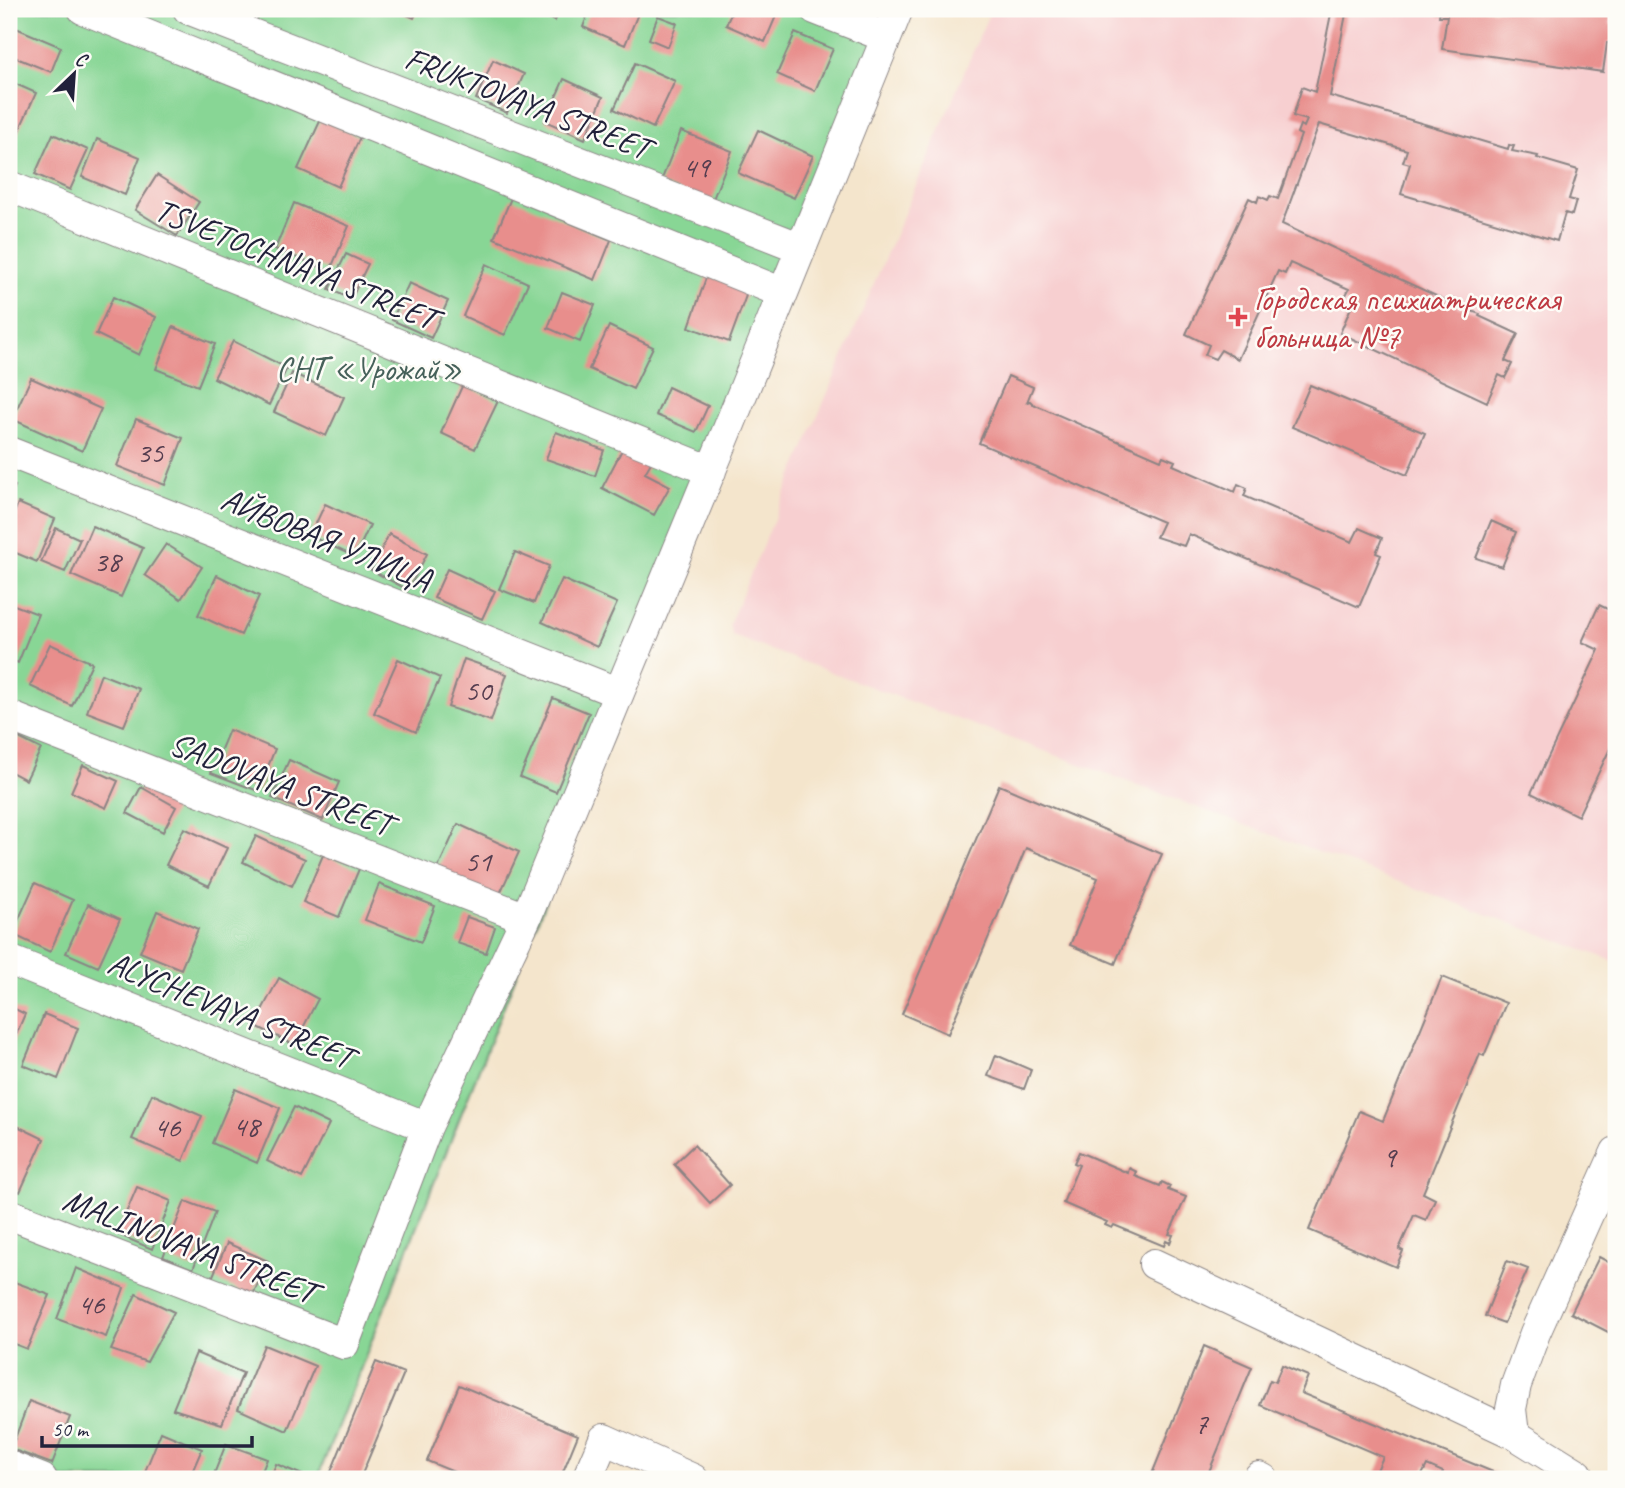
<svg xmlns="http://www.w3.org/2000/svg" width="1625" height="1488" font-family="Caveat,sans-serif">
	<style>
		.built { fill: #f7cfd0 }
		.green { fill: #88d695; stroke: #557c68; stroke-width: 2 }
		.building { fill: #e88e8c }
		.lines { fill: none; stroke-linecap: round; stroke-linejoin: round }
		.minor-casing { stroke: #8b8484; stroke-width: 32 }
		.minor { stroke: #fff; stroke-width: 30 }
		.health-dot { fill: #e0444e; stroke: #fdfcf7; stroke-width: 2.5 }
		.labels { text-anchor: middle; stroke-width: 5; stroke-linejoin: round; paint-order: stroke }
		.number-label { font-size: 30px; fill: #543d4f }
		.street-label { font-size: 33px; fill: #22223b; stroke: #fdfcf7 }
		.health-label { font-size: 33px; fill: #be3a42; stroke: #fdfcf7; text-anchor: start }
		.park-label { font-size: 33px; fill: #46615a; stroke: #fdfcf7 }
	</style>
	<rect width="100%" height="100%" fill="#fdfcf7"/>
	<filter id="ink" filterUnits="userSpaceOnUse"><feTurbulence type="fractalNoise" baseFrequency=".0143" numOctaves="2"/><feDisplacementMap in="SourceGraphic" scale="14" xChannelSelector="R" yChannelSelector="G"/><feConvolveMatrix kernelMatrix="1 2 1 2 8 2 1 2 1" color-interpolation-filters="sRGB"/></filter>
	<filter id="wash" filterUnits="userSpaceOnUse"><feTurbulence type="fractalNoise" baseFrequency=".00686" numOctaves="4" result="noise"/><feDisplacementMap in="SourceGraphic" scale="28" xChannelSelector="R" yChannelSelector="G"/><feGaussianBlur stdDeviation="1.57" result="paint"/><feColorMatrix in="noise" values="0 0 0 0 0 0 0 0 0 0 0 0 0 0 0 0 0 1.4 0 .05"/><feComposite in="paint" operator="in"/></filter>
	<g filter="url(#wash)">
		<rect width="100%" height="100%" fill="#f4e5cc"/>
		<path class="built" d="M 991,9 L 1616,9 L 1616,962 L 733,636 L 729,625 Z"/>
		<path class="green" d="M 9,9 L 898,9 L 317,1479 L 9,1479 Z"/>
		<g id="blocks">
			<path class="building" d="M 393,9 L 418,9 L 414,18 Z
				M 525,9 L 560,9 L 555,21 Z
				M 590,9 L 640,9 L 625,45 L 583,27 Z
				M 733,9 L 779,9 L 765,42 L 726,25 Z
				M 1332,9 L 1347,9 L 1330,96 L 1508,149 L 1509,145 L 1514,146 L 1512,151 L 1538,156 L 1537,158 L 1578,170 L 1569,199 L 1576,201 L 1572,215 L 1565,213 L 1557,241 L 1401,194 L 1410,164 L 1403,162 L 1407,150 L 1319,124 L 1282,224 L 1451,303 L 1453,299 L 1458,301 L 1456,306 L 1480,314 L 1479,316 L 1518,334 L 1505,361 L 1512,364 L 1505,378 L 1499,375 L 1487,402 L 1340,333 L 1352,305 L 1343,301 L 1349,289 L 1290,263 L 1285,274 L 1278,271 L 1238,359 L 1221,350 L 1215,359 L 1205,355 L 1209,345 L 1186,334 L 1249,198 L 1257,202 L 1259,196 L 1268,200 L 1270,196 L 1278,199 L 1301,135 L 1297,133 L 1300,125 L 1304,127 L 1307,120 L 1293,116 L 1302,87 L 1315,92 Z
				M 1440,9 L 1612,9 L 1610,24 L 1615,25 L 1613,43 L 1607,43 L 1603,72 L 1442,49 L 1447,16 L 1439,16 Z
				M 658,16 L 677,23 L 668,47 L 649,39 Z
				M 9,25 L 61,47 L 51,72 L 9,55 Z
				M 795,33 L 833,49 L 815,91 L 777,74 Z
				M 493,60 L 524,74 L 507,113 L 476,99 Z
				M 635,63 L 675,81 L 653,128 L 614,109 Z
				M 564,79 L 603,97 L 585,139 L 545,121 Z
				M 9,81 L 36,93 L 12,146 L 9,145 Z
				M 321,119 L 360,137 L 338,187 L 298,169 Z
				M 758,130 L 813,156 L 794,198 L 738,173 Z
				M 681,131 L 732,151 L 711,204 L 660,184 Z
				M 53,134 L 88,150 L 70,190 L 35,174 Z
				M 97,139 L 140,157 L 125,195 L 82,177 Z
				M 157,175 L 199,202 L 177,236 L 135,210 Z
				M 511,198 L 611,240 L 595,280 L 494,238 Z
				M 294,203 L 349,226 L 330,271 L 275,249 Z
				M 346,254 L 368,264 L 351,299 L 329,289 Z
				M 486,264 L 528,283 L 505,335 L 463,316 Z
				M 707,275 L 748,290 L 729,342 L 689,327 Z
				M 409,283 L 448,301 L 431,338 L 392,320 Z
				M 562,292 L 595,305 L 580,342 L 548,328 Z
				M 113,297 L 156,317 L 139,355 L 96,334 Z
				M 609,326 L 653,347 L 633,389 L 589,369 Z
				M 173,327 L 215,344 L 198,386 L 156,369 Z
				M 233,341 L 287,368 L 269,405 L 214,378 Z
				M 292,373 L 344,397 L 326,436 L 274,412 Z
				M 1008,376 L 1033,387 L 1027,402 L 1030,401 L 1033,404 L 1161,460 L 1163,456 L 1175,461 L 1173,465 L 1235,492 L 1238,484 L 1247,488 L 1244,496 L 1352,542 L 1359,528 L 1382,538 L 1376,553 L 1381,555 L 1359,607 L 1189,534 L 1184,546 L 1156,537 L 1163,522 L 979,443 Z
				M 31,378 L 101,409 L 82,451 L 12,419 Z
				M 463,384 L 498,401 L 475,449 L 441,433 Z
				M 1310,385 L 1425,433 L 1407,475 L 1292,427 Z
				M 668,387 L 708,406 L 696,432 L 656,415 Z
				M 136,419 L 183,438 L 165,485 L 117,466 Z
				M 556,432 L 604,450 L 595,476 L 546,459 Z
				M 625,444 L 653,459 L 645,473 L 670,486 L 654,515 L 602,488 Z
				M 9,483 L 15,486 L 9,500 Z
				M 18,503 L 55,519 L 37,562 L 9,550 L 9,526 Z
				M 325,504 L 370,525 L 355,557 L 310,536 Z
				M 1491,521 L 1516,532 L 1502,567 L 1476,558 Z
				M 92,526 L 143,548 L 121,597 L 71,575 Z
				M 56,528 L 80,539 L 65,572 L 41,562 Z
				M 389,534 L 427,554 L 408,590 L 371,570 Z
				M 166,544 L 202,567 L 181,599 L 145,575 Z
				M 515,552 L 549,566 L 534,603 L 499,589 Z
				M 447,569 L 495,591 L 482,619 L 434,598 Z
				M 217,575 L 259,596 L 241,635 L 198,615 Z
				M 562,579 L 617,603 L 597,647 L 542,622 Z
				M 9,603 L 38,614 L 18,663 L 9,659 Z
				M 1599,605 L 1616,613 L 1616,736 L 1578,816 L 1531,793 L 1599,650 L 1582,642 Z
				M 50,644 L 92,663 L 72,706 L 30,686 Z
				M 398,659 L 440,678 L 416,732 L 374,713 Z
				M 464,659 L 507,674 L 491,721 L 448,707 Z
				M 101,674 L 139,689 L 124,726 L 87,712 Z
				M 553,698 L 589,713 L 556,792 L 520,777 Z
				M 229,730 L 275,749 L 258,791 L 211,773 Z
				M 17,737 L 41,749 L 26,780 L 9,771 L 9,752 Z
				M 289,760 L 339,782 L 323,820 L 272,798 Z
				M 83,765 L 118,781 L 106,808 L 71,792 Z
				M 999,785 L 1162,854 L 1115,964 L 1070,945 L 1098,878 L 1026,848 L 948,1034 L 902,1014 Z
				M 141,787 L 176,807 L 163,832 L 127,813 Z
				M 458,824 L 519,852 L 498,898 L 437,870 Z
				M 184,828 L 227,848 L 209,886 L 166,865 Z
				M 256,836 L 305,859 L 292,886 L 243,862 Z
				M 323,855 L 359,869 L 339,917 L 303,902 Z
				M 35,883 L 73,900 L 50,952 L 12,934 Z
				M 379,884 L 435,906 L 421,942 L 365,920 Z
				M 88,904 L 120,919 L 98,967 L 66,953 Z
				M 157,911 L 198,929 L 181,969 L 140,952 Z
				M 467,917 L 495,927 L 486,953 L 457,943 Z
				M 1442,977 L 1506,1003 L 1484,1056 L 1480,1054 L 1423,1193 L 1435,1199 L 1426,1220 L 1414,1215 L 1399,1249 L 1403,1251 L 1396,1267 L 1309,1230 L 1359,1111 L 1383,1121 Z
				M 279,978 L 318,999 L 294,1045 L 254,1025 Z
				M 9,1006 L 25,1014 L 9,1051 Z
				M 44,1014 L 78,1028 L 58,1079 L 23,1065 Z
				M 996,1055 L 1031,1070 L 1024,1089 L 988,1076 Z
				M 235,1089 L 280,1108 L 257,1163 L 212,1143 Z
				M 152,1094 L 202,1116 L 183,1161 L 132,1139 Z
				M 294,1107 L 329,1124 L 302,1178 L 267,1161 Z
				M 11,1123 L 44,1139 L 20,1192 L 9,1187 Z
				M 694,1145 L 730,1185 L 710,1203 L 674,1164 Z
				M 1079,1152 L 1128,1173 L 1129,1168 L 1137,1172 L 1135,1176 L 1160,1186 L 1162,1182 L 1170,1186 L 1168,1190 L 1186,1197 L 1169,1234 L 1173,1235 L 1170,1243 L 1166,1241 L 1164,1246 L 1114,1225 L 1112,1228 L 1105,1225 L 1107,1222 L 1063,1203 L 1079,1165 L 1074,1163 Z
				M 137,1187 L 171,1201 L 152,1249 L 117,1234 Z
				M 185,1201 L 215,1212 L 193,1269 L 163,1257 Z
				M 227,1243 L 268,1261 L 252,1297 L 212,1278 Z
				M 1599,1257 L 1616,1266 L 1616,1336 L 1571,1313 Z
				M 1507,1261 L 1528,1269 L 1504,1323 L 1485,1316 Z
				M 76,1268 L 124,1288 L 106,1337 L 57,1319 Z
				M 9,1280 L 50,1295 L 27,1349 L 9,1342 Z
				M 136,1294 L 174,1312 L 147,1362 L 111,1350 Z
				M 264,1345 L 315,1366 L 287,1431 L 238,1409 Z
				M 1204,1346 L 1252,1367 L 1206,1479 L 1150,1479 Z
				M 196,1353 L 243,1373 L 222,1424 L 173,1409 Z
				M 376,1362 L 404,1373 L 360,1479 L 328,1479 Z
				M 1282,1365 L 1308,1376 L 1301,1393 L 1510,1479 L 1445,1479 L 1441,1477 L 1443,1472 L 1427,1465 L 1420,1479 L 1373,1479 L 1383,1457 L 1260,1405 L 1270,1380 L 1275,1382 Z
				M 459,1385 L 578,1435 L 560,1479 L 471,1479 L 427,1461 Z
				M 29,1401 L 70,1417 L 52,1464 L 11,1449 Z
				M 161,1432 L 202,1449 L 189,1479 L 142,1479 Z
				M 226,1444 L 267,1459 L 259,1479 L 212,1479 Z
				M 276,1464 L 312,1479 L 270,1479 Z"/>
		</g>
	</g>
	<g filter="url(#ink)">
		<use href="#blocks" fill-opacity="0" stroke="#8b8484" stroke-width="2"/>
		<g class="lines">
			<defs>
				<path id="minor" d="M 83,9 L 783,293
					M 188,9 L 801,248
					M 815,9 L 886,37
					M 9,186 L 711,471
					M 9,452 L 619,693
					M 9,716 L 526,918
					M 9,960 L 427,1127
					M 9,1214 L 344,1344 L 427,1127 L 526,918 L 728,429 L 898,9
					M 1154,1264 L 1514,1434
					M 9,1466 L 42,1479
					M 1259,1477 L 1263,1479
					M 587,1479 L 604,1439 L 693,1479
					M 1580,1479 L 1578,1474 L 1514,1434 L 1511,1409 L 1516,1385 L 1535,1333 L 1616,1152"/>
			</defs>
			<use href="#minor" class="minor-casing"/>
			<use href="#minor" class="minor"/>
		</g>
	</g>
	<path class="health-dot" d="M1234.5 306.5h7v7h7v7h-7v7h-7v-7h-7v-7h7z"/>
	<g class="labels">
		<g class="number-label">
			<text x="696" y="177">49</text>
			<text x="150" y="462">35</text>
			<text x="107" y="571">38</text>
			<text x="478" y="700">50</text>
			<text x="478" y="871">51</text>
			<text x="246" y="1136">48</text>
			<text x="167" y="1137">46</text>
			<text x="1389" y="1167">9</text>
			<text x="91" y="1314">46</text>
			<text x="1201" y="1433">7</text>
		</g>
		<g class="street-label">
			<text transform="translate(528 102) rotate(21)" y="12">FRUKTOVAYA STREET</text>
			<text transform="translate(296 263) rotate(22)" y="12">TSVETOCHNAYA STREET</text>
			<text transform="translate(327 538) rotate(22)" y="12">АЙВОВАЯ УЛИЦА</text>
			<text transform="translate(281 783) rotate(21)" y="12">SADOVAYA STREET</text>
			<text transform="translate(231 1009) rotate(22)" y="12">ALYCHEVAYA STREET</text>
			<text transform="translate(190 1245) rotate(21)" y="12">MALINOVAYA STREET</text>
		</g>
		<g class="health-label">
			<text x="1254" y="310">Городская психиатрическая<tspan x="1254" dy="38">больница №7</tspan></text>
		</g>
		<g class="park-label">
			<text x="369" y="380">СНТ «Урожай»</text>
		</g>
	</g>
	<rect width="1625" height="1488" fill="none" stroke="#fdfcf7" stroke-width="35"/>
	<g transform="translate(74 74) rotate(25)" stroke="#fdfcf7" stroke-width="5" paint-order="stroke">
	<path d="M0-5L12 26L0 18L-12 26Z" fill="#22223b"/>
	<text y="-10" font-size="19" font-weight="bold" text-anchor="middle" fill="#22223b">С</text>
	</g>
	<path d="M42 1436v10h210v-10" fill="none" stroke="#22223b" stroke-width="3.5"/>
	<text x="52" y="1436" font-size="21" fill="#22223b" stroke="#fdfcf7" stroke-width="5" paint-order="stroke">50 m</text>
</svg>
